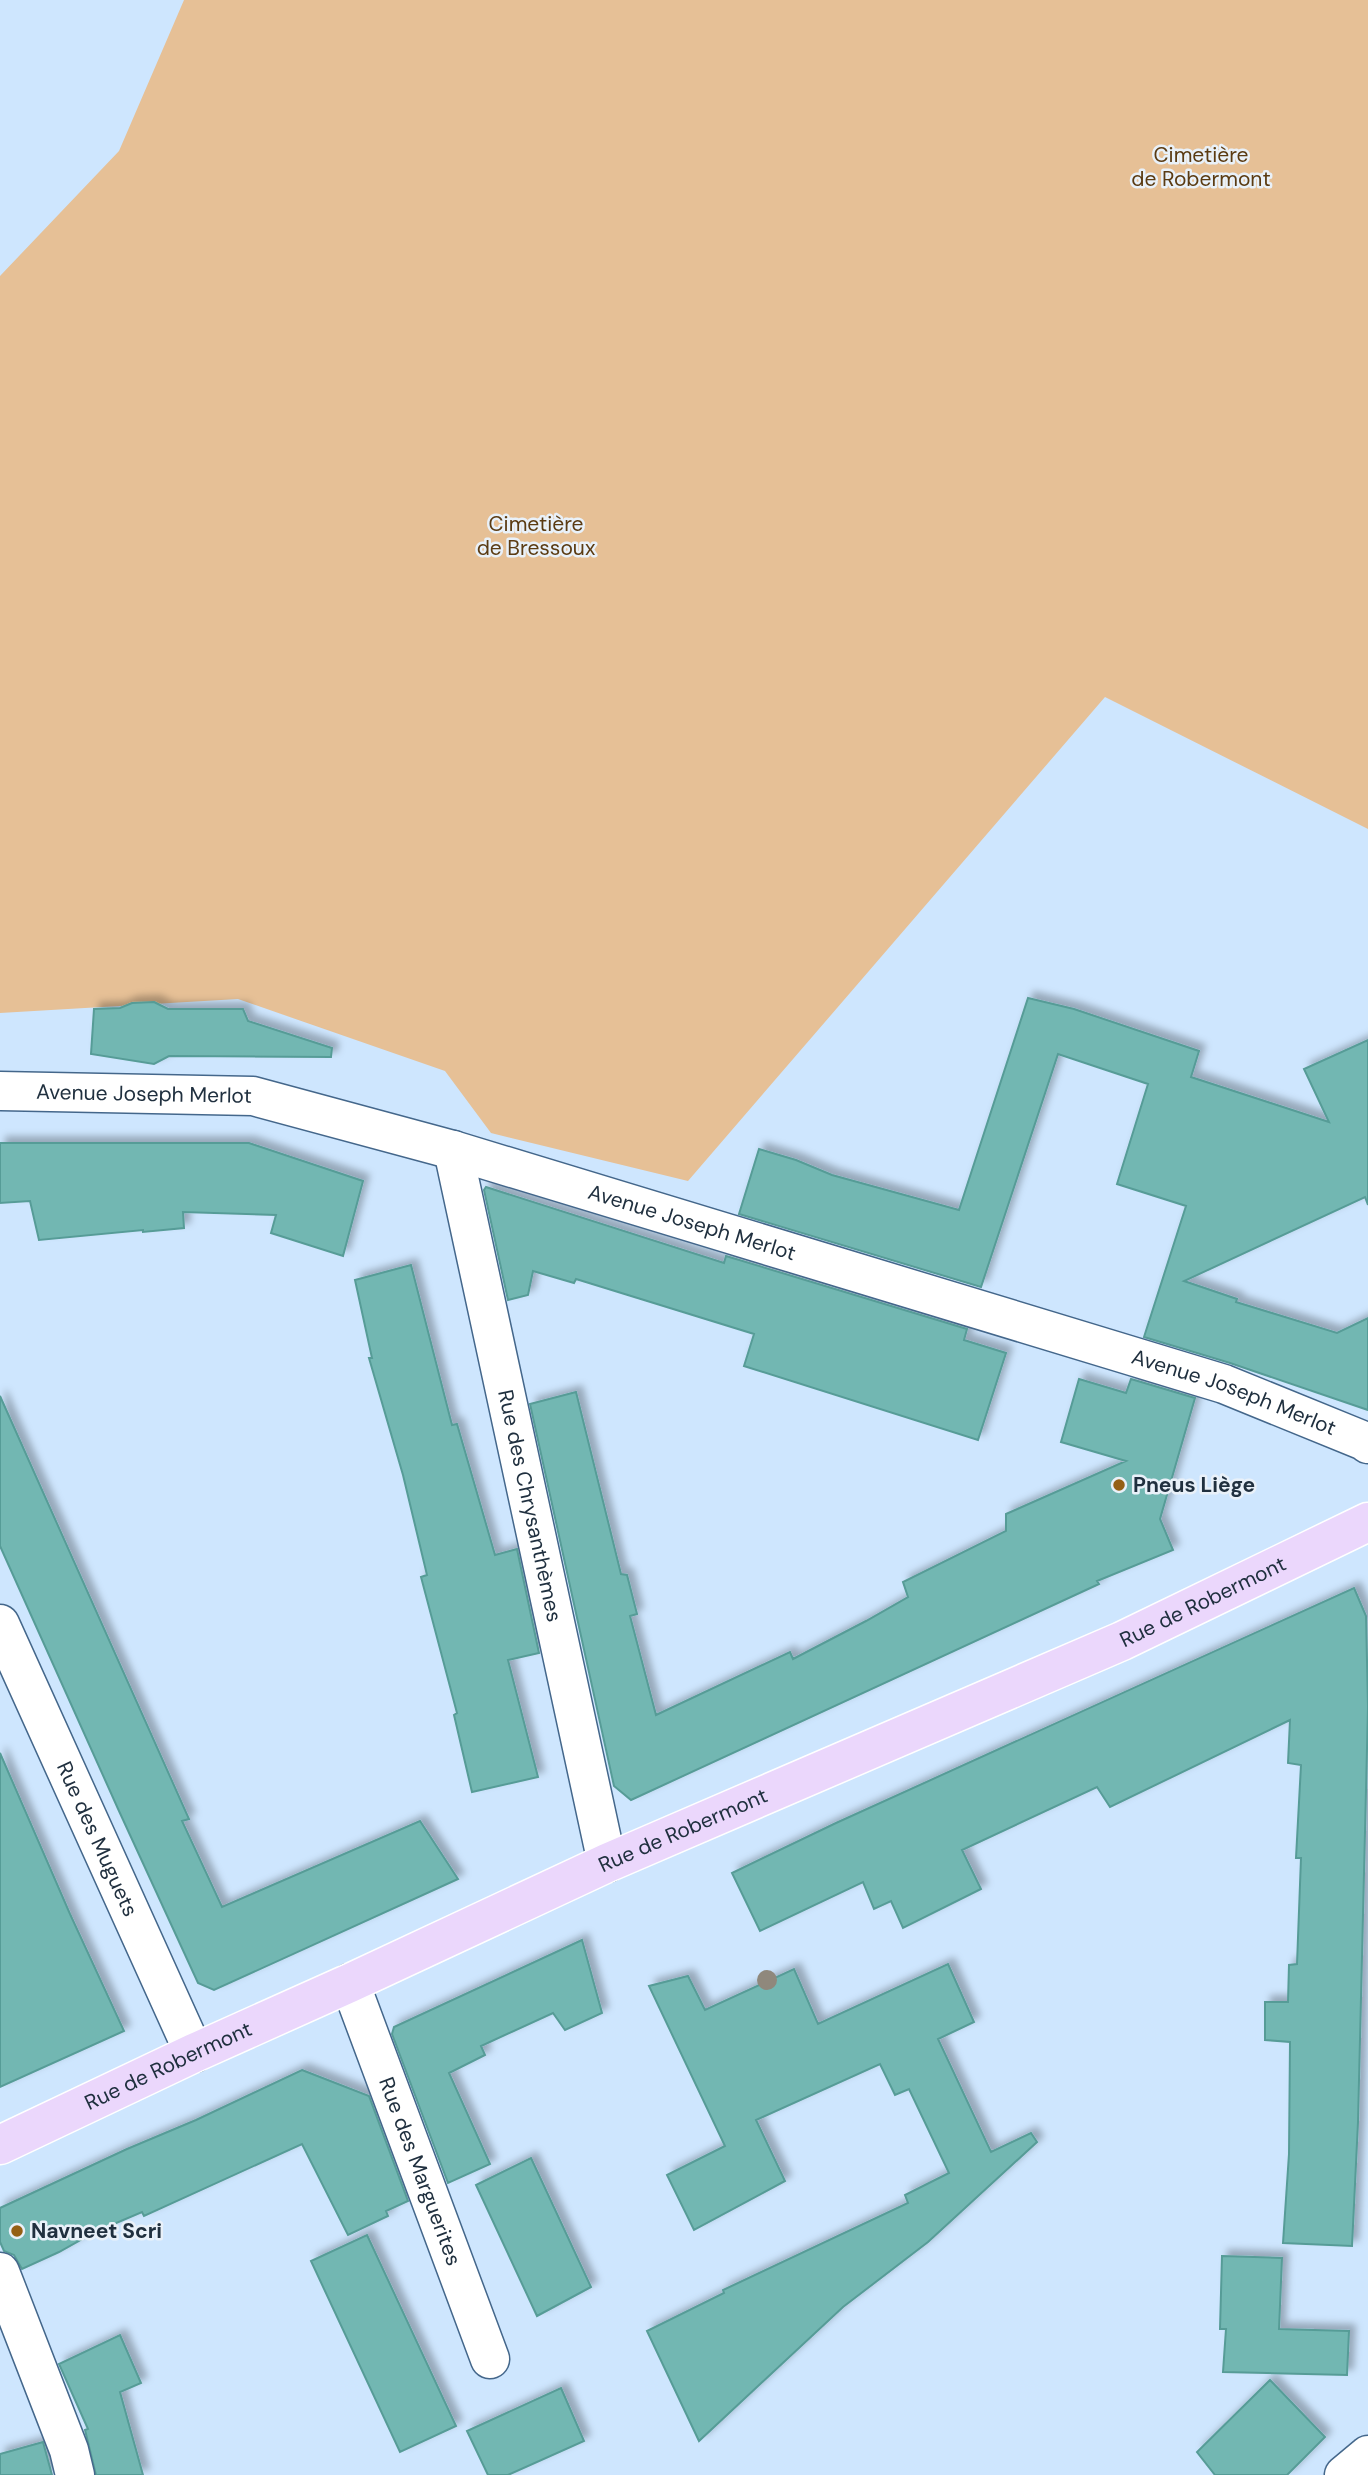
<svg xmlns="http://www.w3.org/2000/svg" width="1368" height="2475" font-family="'DM Sans',sans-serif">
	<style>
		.green { fill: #e6c096 }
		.building { fill: #72b7b2; stroke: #579c97; stroke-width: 2; filter: url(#shadow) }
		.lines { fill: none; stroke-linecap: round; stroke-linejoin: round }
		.minor-casing { stroke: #44678b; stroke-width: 41 }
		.major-casing { stroke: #fff; stroke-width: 41 }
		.minor { stroke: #fff; stroke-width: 38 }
		.major { stroke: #ebd7fc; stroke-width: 38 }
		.tree { fill: #8f887c }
		.poi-dot { fill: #956015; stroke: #e9f1f9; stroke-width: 2.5 }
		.labels { text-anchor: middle; stroke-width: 5; stroke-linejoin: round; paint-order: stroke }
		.park-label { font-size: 21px; fill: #5b3b12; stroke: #e9f1f9 }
		.street-label { font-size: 21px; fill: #20303f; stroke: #e9f1f9 }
		.poi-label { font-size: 21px; font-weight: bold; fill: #20303f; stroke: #e9f1f9; text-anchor: start }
	</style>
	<defs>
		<filter id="shadow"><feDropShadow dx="6" dy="-6" stdDeviation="3.5" flood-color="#0004"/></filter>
	</defs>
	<rect width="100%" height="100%" fill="#cee6fe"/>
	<path class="green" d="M 184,0 L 1368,0 L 1368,829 L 1105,697 L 688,1181 L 491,1133 L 445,1071 L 238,999 L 0,1013 L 0,276 L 119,151 Z"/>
	<path class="building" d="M 1028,998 L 1074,1009 L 1199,1051 L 1191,1077 L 1329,1122 L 1304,1069 L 1368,1040 L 1368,1205 L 1365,1197 L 1184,1281 L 1237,1299 L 1236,1302 L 1337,1333 L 1368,1318 L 1368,1410 L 1230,1363 L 1144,1337 L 1186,1206 L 1117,1184 L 1148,1084 L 1058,1054 L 981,1287 L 739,1214 L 759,1149 L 796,1160 L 832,1175 L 959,1210 Z
		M 154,1002 L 168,1009 L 243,1009 L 248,1021 L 332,1048 L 331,1057 L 169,1056 L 154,1064 L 91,1054 L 94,1009 L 120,1008 L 132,1003 Z
		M 0,1143 L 249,1143 L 363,1181 L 343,1256 L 271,1233 L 276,1215 L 183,1212 L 184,1228 L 143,1232 L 143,1230 L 39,1240 L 30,1201 L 0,1203 Z
		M 486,1187 L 724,1263 L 726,1256 L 967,1329 L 964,1340 L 1006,1353 L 978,1440 L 744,1366 L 754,1334 L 576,1279 L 574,1283 L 533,1271 L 528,1295 L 508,1300 L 484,1190 Z
		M 411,1265 L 452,1425 L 457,1424 L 495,1555 L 517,1549 L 539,1653 L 508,1660 L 538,1777 L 472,1792 L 454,1715 L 457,1713 L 421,1577 L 427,1575 L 403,1475 L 369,1358 L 372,1358 L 355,1280 Z
		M 1079,1379 L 1126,1393 L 1131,1379 L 1195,1398 L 1160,1519 L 1173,1550 L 1097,1581 L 1099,1584 L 631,1800 L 614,1786 L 530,1404 L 576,1392 L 621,1574 L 627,1575 L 637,1614 L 630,1616 L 656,1715 L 790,1652 L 793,1659 L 866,1621 L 908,1597 L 903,1582 L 1006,1531 L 1006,1514 L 1126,1461 L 1061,1442 Z
		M 0,1396 L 189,1819 L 182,1821 L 222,1907 L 420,1821 L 458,1879 L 214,1990 L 198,1983 L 119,1811 L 0,1546 Z
		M 1354,1588 L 1366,1616 L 1368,1707 L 1358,2122 L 1352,2246 L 1283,2243 L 1289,2154 L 1290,2042 L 1265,2040 L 1265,2002 L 1288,2002 L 1289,1965 L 1297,1964 L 1301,1858 L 1296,1858 L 1301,1765 L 1288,1763 L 1290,1720 L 1110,1807 L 1097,1787 L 962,1850 L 981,1889 L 903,1928 L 891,1901 L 874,1909 L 863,1882 L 760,1931 L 732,1873 L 836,1823 Z
		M 0,1753 L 70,1914 L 124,2031 L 0,2087 Z
		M 582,1940 L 602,2013 L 565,2030 L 553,2013 L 481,2046 L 485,2055 L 449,2073 L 490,2164 L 448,2183 L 392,2034 L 394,2027 Z
		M 948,1964 L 974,2022 L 938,2039 L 991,2152 L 1031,2133 L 1037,2142 L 928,2242 L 843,2307 L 699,2441 L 647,2331 L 724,2293 L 723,2290 L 908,2203 L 905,2195 L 949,2173 L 909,2089 L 895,2095 L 880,2064 L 756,2120 L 785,2181 L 694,2230 L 667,2175 L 725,2146 L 649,1986 L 688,1976 L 705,2010 L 794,1969 L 818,2024 Z
		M 302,2070 L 369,2096 L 408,2201 L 386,2211 L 388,2216 L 348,2235 L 302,2144 L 144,2216 L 142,2212 L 95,2232 L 59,2252 L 22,2269 L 14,2255 L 4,2251 L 0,2242 L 0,2208 L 127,2149 L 196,2120 Z
		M 531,2158 L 591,2287 L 537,2316 L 476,2185 Z
		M 367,2235 L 456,2426 L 400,2452 L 311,2261 Z
		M 1222,2256 L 1282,2258 L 1279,2329 L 1349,2331 L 1347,2375 L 1223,2372 L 1226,2329 L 1220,2329 Z
		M 120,2335 L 141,2383 L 120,2392 L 143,2475 L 96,2475 L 85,2430 L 88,2429 L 59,2364 Z
		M 1270,2380 L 1325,2437 L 1287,2475 L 1215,2475 L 1197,2452 Z
		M 561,2388 L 584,2441 L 508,2475 L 488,2475 L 467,2431 Z
		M 43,2442 L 52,2475 L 0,2475 L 0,2454 Z"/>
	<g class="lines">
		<defs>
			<g id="minor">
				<path id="s1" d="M 0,1091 L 253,1096 L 453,1150 L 1224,1384 L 1364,1441 L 1368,1444"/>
				<path id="s2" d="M 453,1150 L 607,1863"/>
				<path id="s3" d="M 0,1624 L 194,2053"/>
				<path id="s4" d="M 350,1983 L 490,2359"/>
				<path d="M 0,2272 L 69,2450 L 75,2475"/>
				<path d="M 1344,2475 L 1368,2455"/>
			</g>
			<g id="major">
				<path id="s5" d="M 0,2145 L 194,2053 L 350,1983 L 607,1863 L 1122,1641 L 1368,1522"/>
			</g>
		</defs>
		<use href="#minor" class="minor-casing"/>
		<use href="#major" class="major-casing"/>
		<use href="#minor" class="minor"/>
		<use href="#major" class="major"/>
	</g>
	<circle class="tree" cx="767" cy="1980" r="10"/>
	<g class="poi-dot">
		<circle cx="1119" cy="1485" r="7"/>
		<circle cx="17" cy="2231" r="7"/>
	</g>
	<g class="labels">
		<g class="park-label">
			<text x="1201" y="162">Cimetière<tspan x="1201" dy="24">de Robermont</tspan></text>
			<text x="536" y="531">Cimetière<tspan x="536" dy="24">de Bressoux</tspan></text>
		</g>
		<g class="street-label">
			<text dy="7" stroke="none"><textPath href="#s1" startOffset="144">Avenue Joseph Merlot</textPath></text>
			<text dy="7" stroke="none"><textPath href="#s1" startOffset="710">Avenue Joseph Merlot</textPath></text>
			<text dy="7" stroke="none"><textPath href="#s1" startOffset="1278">Avenue Joseph Merlot</textPath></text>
			<text dy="7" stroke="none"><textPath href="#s2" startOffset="364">Rue des Chrysanthèmes</textPath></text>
			<text dy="7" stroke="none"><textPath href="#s5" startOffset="1320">Rue de Robermont</textPath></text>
			<text dy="7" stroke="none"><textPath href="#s5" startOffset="752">Rue de Robermont</textPath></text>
			<text dy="7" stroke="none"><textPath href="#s3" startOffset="236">Rue des Muguets</textPath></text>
			<text dy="7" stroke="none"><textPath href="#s5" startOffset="186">Rue de Robermont</textPath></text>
			<text dy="7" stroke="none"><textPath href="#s4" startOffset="201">Rue des Marguerites</textPath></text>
		</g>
		<g class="poi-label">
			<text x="1133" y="1492">Pneus Liège</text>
			<text x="31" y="2238">Navneet Scri</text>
		</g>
	</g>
</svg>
